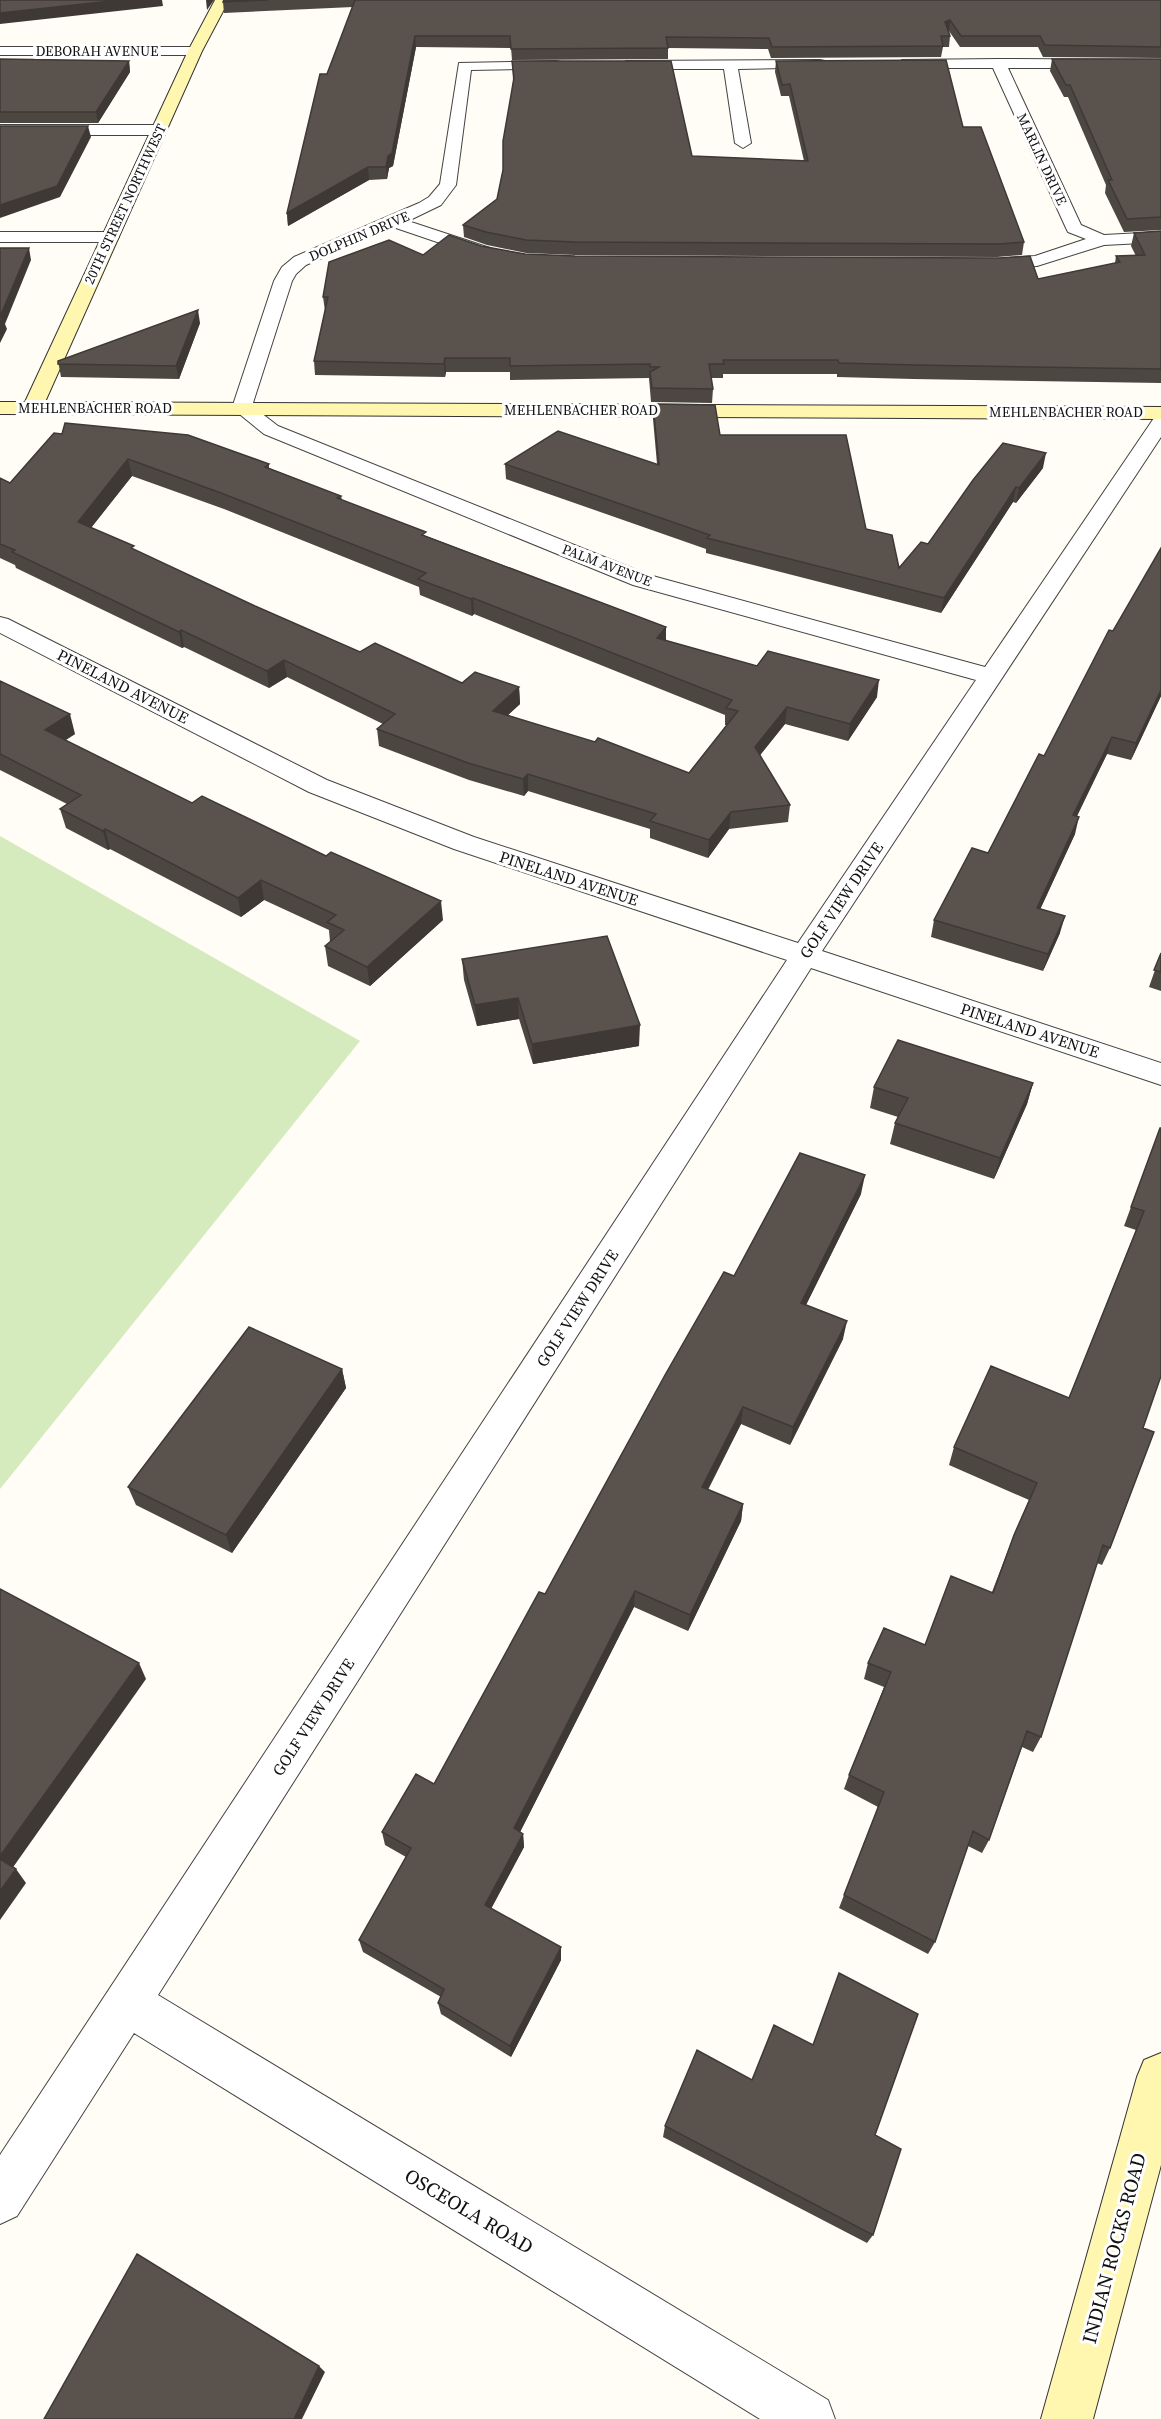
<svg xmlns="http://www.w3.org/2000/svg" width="1161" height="2419" font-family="'Source Serif 4',serif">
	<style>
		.green { fill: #d5ebbd }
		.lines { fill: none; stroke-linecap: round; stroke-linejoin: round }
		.street-casing { stroke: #444; stroke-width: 2 }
		.secondary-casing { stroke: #333; stroke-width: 2 }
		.street { fill: #fff; fill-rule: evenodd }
		.secondary { fill: #fff6b0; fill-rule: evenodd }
		.wall { fill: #4d4742; fill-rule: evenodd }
		.shaded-wall { fill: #3f3936 }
		.building { fill: #5a524d; stroke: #3f3936; stroke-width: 1.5; fill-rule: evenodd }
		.labels { text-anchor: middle; stroke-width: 6; stroke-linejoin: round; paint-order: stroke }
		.far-street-label { font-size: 14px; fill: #111; stroke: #fff }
		.street-label { font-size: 16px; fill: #111; stroke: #fff }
		.near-street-label { font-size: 20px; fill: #111; stroke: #fff }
	</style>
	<rect width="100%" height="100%" fill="#fffdf5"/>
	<path class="green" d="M 0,836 L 360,1041 L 0,1489 Z"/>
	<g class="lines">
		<defs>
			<path id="street" d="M 0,47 L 195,47 L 202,51 L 195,55 L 0,55 Z
				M 998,59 L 1161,60 L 1161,68 L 1008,68 L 1081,225 L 1104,235 L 1161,232 L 1161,242 L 1104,245 L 1037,266 L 982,268 L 979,264 L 982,260 L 1035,256 L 1086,239 L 1068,232 L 1066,228 L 993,68 L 902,68 L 895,64 L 902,60 Z
				M 820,60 L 825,61 L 827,64 L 825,67 L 738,69 L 751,143 L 743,148 L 735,143 L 724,69 L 626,69 L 619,65 L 626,61 Z
				M 556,61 L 561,62 L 563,65 L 561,68 L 471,70 L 456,185 L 441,205 L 408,221 L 493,249 L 496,253 L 493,257 L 481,257 L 393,227 L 306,265 L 296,274 L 292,281 L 252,406 L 278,426 L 649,575 L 985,667 L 1154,418 L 1161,416 L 1161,437 L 822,951 L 1161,1063 L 1161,1085 L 811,968 L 158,1995 L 828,2400 L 835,2419 L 760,2419 L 134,2033 L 17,2216 L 0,2224 L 0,2155 L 787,960 L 454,849 L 309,792 L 0,633 L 0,617 L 8,619 L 327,780 L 474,837 L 798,943 L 976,680 L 633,585 L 264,434 L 232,408 L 274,281 L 282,267 L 294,257 L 419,203 L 429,197 L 440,184 L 459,63 Z
				M 0,125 L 159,125 L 167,130 L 159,135 L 0,135 Z
				M 0,232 L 110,232 L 116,233 L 119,237 L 116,241 L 110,242 L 0,242 Z"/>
			<path id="secondary" d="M 215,0 L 229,0 L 202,51 L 45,402 L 1161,407 L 1161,419 L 0,414 L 0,402 L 25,402 L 188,51 Z
				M 1161,2053 L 1161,2165 L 1093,2419 L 1041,2419 L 1137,2077 L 1144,2060 Z"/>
		</defs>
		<use href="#street" class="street-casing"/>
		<use href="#secondary" class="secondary-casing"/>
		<use href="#street" class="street"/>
		<use href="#secondary" class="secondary"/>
	</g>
	<path class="wall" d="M 224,0 L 1161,0 L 1161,58 L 1043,57 L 1038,47 L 960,47 L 949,31 L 950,36 L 949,47 L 943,47 L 941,57 L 771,58 L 768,49 L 668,48 L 668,59 L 512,60 L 511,48 L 416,47 L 393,166 L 389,168 L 387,179 L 369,180 L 288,226 L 287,213 L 327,74 L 353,7 L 224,13 L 223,2 Z
		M 0,59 L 129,61 L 130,72 L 98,123 L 0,123 Z
		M 1052,59 L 1161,59 L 1161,230 L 1124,232 L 1105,193 L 1106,185 L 1068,97 L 1064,97 L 1050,71 Z
		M 512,61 L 692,156 L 804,161 L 789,96 L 781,96 L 775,72 L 776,61 L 963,127 L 1024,242 L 1022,255 L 997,257 L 575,255 L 526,253 L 487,245 L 464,237 L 463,225 L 497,199 L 503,170 L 513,81 Z
		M 1161,231 L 1161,383 L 913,379 L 837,377 L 837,374 L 723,374 L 723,378 L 711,378 L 713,389 L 712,403 L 651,402 L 649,378 L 510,380 L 510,372 L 446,372 L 445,377 L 315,375 L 314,361 L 325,311 L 323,297 L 423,255 L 481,246 L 525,254 L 1038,279 L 1115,263 L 1116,256 L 1136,256 L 1131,246 L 1134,233 Z
		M 200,323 L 179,379 L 61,377 L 58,361 Z
		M 653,404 L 720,435 L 866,529 L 899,568 L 928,544 L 1043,468 L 1016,503 L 1013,502 L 941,613 L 706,553 L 706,549 L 506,479 L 505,464 L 657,464 L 653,419 Z
		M 54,433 L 269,464 L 269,468 L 341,496 L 342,500 L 426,536 L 666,627 L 666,641 L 757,666 L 877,697 L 848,741 L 785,724 L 760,755 L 790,805 L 788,822 L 729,829 L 708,858 L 650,838 L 650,829 L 528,791 L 524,796 L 469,780 L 379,746 L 377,729 L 383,724 L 287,677 L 269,688 L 184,647 L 182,648 L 16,568 L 15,565 L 0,558 L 0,478 L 10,483 ZM 132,476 L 224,509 L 419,587 L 420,595 L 472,616 L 474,614 L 725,715 L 725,725 L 727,725 L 689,773 L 508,715 L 520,704 L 519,687 L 462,683 L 360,652 L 255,606 L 135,550 L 91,528 Z
		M 1113,631 L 1161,696 L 1131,760 L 1107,754 L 1076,816 L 1075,834 L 1040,909 L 1060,933 L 1043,971 L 931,937 L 934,920 L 988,853 L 1044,756 Z
		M 0,681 L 75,734 L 65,740 L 192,803 L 443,920 L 370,986 L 328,966 L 325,946 L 330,942 L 329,930 L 264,900 L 241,917 L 110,849 L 108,850 L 66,828 L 60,809 L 67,804 L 0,770 Z
		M 1161,953 L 1161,991 L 1149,987 Z
		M 462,959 L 639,1046 L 533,1064 L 519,1019 L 477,1026 L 464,980 Z
		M 1033,1083 L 1027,1104 L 994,1179 L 890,1144 L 895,1123 L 898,1117 L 870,1108 L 874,1087 Z
		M 1153,1147 L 1143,1428 L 1110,1548 L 1102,1565 L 1097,1563 L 1041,1737 L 1033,1752 L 1022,1747 L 989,1840 L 982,1853 L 968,1846 L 935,1942 L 928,1954 L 839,1908 L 878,1807 L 844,1789 L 849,1775 L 884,1687 L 864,1679 L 868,1663 L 925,1645 L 992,1592 L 1014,1535 L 1029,1500 L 949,1465 L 954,1447 L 1069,1398 L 1136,1230 L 1124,1226 Z
		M 861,1194 L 806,1305 L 843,1339 L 790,1445 L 741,1424 L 708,1490 L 743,1504 L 741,1521 L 688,1631 L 634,1607 L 520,1832 L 523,1834 L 524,1847 L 491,1909 L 561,1960 L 511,2057 L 441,2014 L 438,2003 L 441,1997 L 363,1952 L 359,1940 L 406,1857 L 385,1845 L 382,1832 L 434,1784 L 734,1276 Z
		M 342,1369 L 346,1388 L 232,1553 L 136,1505 L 128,1487 Z
		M 752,2080 L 875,2135 L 873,2235 L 867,2243 L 663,2137 L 665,2126 Z"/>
	<path class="shaded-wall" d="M 120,0 L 162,0 L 163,6 L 0,24 L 0,13 Z
		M 206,0 L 214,0 L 207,10 Z
		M 950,20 L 949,31 L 945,22 Z
		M 415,36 L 416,47 L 393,166 L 389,168 L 387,179 L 386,167 L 388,156 Z
		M 129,61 L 130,72 L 98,123 L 96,112 Z
		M 88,126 L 91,137 L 60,197 L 0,218 L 0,205 Z
		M 368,167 L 369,180 L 288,226 L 287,213 Z
		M 29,248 L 31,260 L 5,324 L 7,329 L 0,343 L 0,317 Z
		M 198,310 L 200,323 L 179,379 L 176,366 Z
		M 445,358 L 446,372 L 445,377 L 444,364 Z
		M 1046,453 L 1043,468 L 1016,503 L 1019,488 Z
		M 128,459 L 132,476 L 82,539 L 78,522 Z
		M 1016,487 L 1013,502 L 941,613 L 944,598 Z
		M 473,598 L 474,614 L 472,616 L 471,599 Z
		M 666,627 L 666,644 L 657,638 Z
		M 181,630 L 184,647 L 182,648 L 179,632 Z
		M 284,660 L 287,677 L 269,688 L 267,671 Z
		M 879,680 L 877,697 L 848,741 L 850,724 Z
		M 519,687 L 520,704 L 494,728 L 493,711 Z
		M 1161,690 L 1161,696 L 1131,760 L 1136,743 Z
		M 787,707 L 785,724 L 753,764 L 755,747 Z
		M 70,714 L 75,734 L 51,750 L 45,730 Z
		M 1112,737 L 1107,754 L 1069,833 L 1073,815 Z
		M 528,774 L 528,791 L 524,796 L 523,779 Z
		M 731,812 L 729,829 L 708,858 L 709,840 Z
		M 1079,817 L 1075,834 L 1033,925 L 1037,908 Z
		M 105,829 L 110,849 L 108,850 L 103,831 Z
		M 261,880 L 264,900 L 241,917 L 238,898 Z
		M 441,901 L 443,920 L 370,986 L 367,967 Z
		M 1065,916 L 1060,933 L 1043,971 L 1048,954 Z
		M 518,998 L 519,1019 L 477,1026 L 475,1005 Z
		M 640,1025 L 639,1046 L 533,1064 L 532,1044 Z
		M 1033,1083 L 1027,1104 L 994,1179 L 1000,1158 Z
		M 865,1175 L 861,1194 L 798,1321 L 801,1303 Z
		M 847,1321 L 843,1339 L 790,1445 L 793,1427 Z
		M 342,1369 L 346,1388 L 232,1553 L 226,1535 Z
		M 743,1407 L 741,1424 L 700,1504 L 702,1487 Z
		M 743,1504 L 741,1521 L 688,1631 L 690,1615 Z
		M 635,1591 L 634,1607 L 515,1842 L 514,1828 Z
		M 139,1663 L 146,1679 L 9,1873 L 0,1861 L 0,1856 Z
		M 523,1834 L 524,1847 L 486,1918 L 485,1905 Z
		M 16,1869 L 26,1883 L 0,1920 L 0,1891 Z
		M 561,1947 L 561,1960 L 511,2057 L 510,2046 Z
		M 319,2366 L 325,2372 L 302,2419 L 294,2419 Z"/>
	<path class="building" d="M 0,0 L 120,0 L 0,13 Z
		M 224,0 L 268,0 L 223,2 Z
		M 355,0 L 1161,0 L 1161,47 L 1045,45 L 1040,36 L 961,36 L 950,20 L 945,22 L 950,36 L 941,36 L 943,46 L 772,47 L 769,38 L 666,37 L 668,48 L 511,49 L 510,36 L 415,36 L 392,153 L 388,156 L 386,167 L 368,167 L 287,213 L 320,74 L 327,74 Z
		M 0,59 L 129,61 L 96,112 L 0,112 Z
		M 1052,59 L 1161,59 L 1161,217 L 1127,219 L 1108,180 L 1112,180 L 1070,85 L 1066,85 Z
		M 946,60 L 963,127 L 981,127 L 1024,242 L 999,244 L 575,242 L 526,240 L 486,232 L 463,225 L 497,199 L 503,170 L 503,141 L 514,78 L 512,61 L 671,61 L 692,156 L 808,161 L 790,84 L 782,85 L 776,61 Z
		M 0,126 L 88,126 L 57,186 L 0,205 Z
		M 1161,231 L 1161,369 L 915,365 L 839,363 L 838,360 L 723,360 L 724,364 L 709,364 L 713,389 L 652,388 L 650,372 L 659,367 L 650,367 L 650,364 L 510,366 L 510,358 L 445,358 L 444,364 L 314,361 L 328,297 L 323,297 L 329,262 L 389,240 L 423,255 L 449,235 L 481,246 L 525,254 L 575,256 L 1000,258 L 1030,256 L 1038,279 L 1120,262 L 1116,256 L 1145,255 L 1134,233 Z
		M 0,248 L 29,248 L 0,317 Z
		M 198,310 L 176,366 L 58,364 L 58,361 Z
		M 0,317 L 3,317 L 0,324 Z
		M 653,404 L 715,405 L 720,435 L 846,435 L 866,529 L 892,535 L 899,568 L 921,542 L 928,544 L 973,480 L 1003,443 L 1046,453 L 1019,488 L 1016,487 L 944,598 L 707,538 L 710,535 L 505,464 L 558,431 L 659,465 Z
		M 65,423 L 188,435 L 269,464 L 265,467 L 341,496 L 337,498 L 426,532 L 422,535 L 666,627 L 657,638 L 757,666 L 768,651 L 879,680 L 850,724 L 787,707 L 755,747 L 790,805 L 731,812 L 709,840 L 650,821 L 656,814 L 528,774 L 523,779 L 468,763 L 377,729 L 395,714 L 284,660 L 267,671 L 181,630 L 179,632 L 12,552 L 15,550 L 0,544 L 0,478 L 10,483 L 54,433 L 62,434 ZM 128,459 L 221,493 L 426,573 L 418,579 L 471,599 L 473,598 L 732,700 L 726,708 L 738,711 L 689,773 L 598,738 L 595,742 L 493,711 L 519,687 L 475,672 L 462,683 L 375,643 L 360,652 L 255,606 L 131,548 L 134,546 L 78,522 Z
		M 1161,548 L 1161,690 L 1136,743 L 1112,737 L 1073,815 L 1079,817 L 1037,908 L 1065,916 L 1048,954 L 934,920 L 972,848 L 988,853 L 1039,754 L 1044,756 L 1109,630 L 1113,631 Z
		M 0,681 L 70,714 L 45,730 L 192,803 L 202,796 L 326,856 L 331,852 L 441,901 L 367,967 L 325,946 L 344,930 L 327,922 L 336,915 L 261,880 L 238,898 L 105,829 L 103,831 L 60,809 L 81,795 L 0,754 Z
		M 607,936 L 640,1025 L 532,1044 L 518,998 L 475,1005 L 462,959 Z
		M 1161,953 L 1161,972 L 1154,970 Z
		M 898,1040 L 1033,1083 L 1000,1158 L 895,1123 L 908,1098 L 874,1087 Z
		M 1160,1128 L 1161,1128 L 1161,1376 L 1143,1428 L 1154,1432 L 1110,1548 L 1103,1545 L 1041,1737 L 1027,1731 L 989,1840 L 973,1831 L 935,1942 L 844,1895 L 884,1792 L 849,1775 L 891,1672 L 868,1663 L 884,1628 L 925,1645 L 951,1576 L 993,1593 L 1014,1535 L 1037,1483 L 954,1447 L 991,1366 L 1069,1398 L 1144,1211 L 1131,1207 Z
		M 800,1153 L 865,1175 L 801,1303 L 847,1321 L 793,1427 L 743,1407 L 702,1487 L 743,1504 L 690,1615 L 635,1591 L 514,1828 L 523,1834 L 485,1905 L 561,1947 L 510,2046 L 438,2003 L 444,1989 L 359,1940 L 411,1848 L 382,1832 L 416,1774 L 434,1784 L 539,1592 L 545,1594 L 665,1375 L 724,1272 L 734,1276 Z
		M 249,1327 L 342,1369 L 226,1535 L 128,1487 Z
		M 0,1589 L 139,1663 L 0,1856 Z
		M 0,1859 L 16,1869 L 0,1891 Z
		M 839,1973 L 918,2014 L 875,2135 L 901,2149 L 873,2235 L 665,2126 L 697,2050 L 752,2080 L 774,2025 L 813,2045 Z
		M 137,2254 L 319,2366 L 294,2419 L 44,2419 Z"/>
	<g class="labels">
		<g class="far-street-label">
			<text x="97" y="56">DEBORAH AVENUE</text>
			<text transform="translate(1042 159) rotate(65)" y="5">MARLIN DRIVE</text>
			<text transform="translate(125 204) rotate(-65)" y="5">20TH STREET NORTHWEST</text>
			<text transform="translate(359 236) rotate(-23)" y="5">DOLPHIN DRIVE</text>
			<text x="95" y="413">MEHLENBACHER ROAD</text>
			<text x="581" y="415">MEHLENBACHER ROAD</text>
			<text x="1066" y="417">MEHLENBACHER ROAD</text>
			<text transform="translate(607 565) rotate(21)" y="5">PALM AVENUE</text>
		</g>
		<g class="street-label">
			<text transform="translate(123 686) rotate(27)" y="6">PINELAND AVENUE</text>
			<text transform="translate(569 878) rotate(18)" y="6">PINELAND AVENUE</text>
			<text transform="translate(841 900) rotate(-56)" y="6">GOLF VIEW DRIVE</text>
			<text transform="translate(1030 1030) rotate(18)" y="6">PINELAND AVENUE</text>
			<text transform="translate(577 1308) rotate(-57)" y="6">GOLF VIEW DRIVE</text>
			<text transform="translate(313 1717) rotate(-57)" y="6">GOLF VIEW DRIVE</text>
		</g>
		<g class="near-street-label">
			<text transform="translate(469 2211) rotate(31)" y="7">OSCEOLA ROAD</text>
			<text transform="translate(1114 2248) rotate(-75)" y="7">INDIAN ROCKS ROAD</text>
		</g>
	</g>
</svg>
